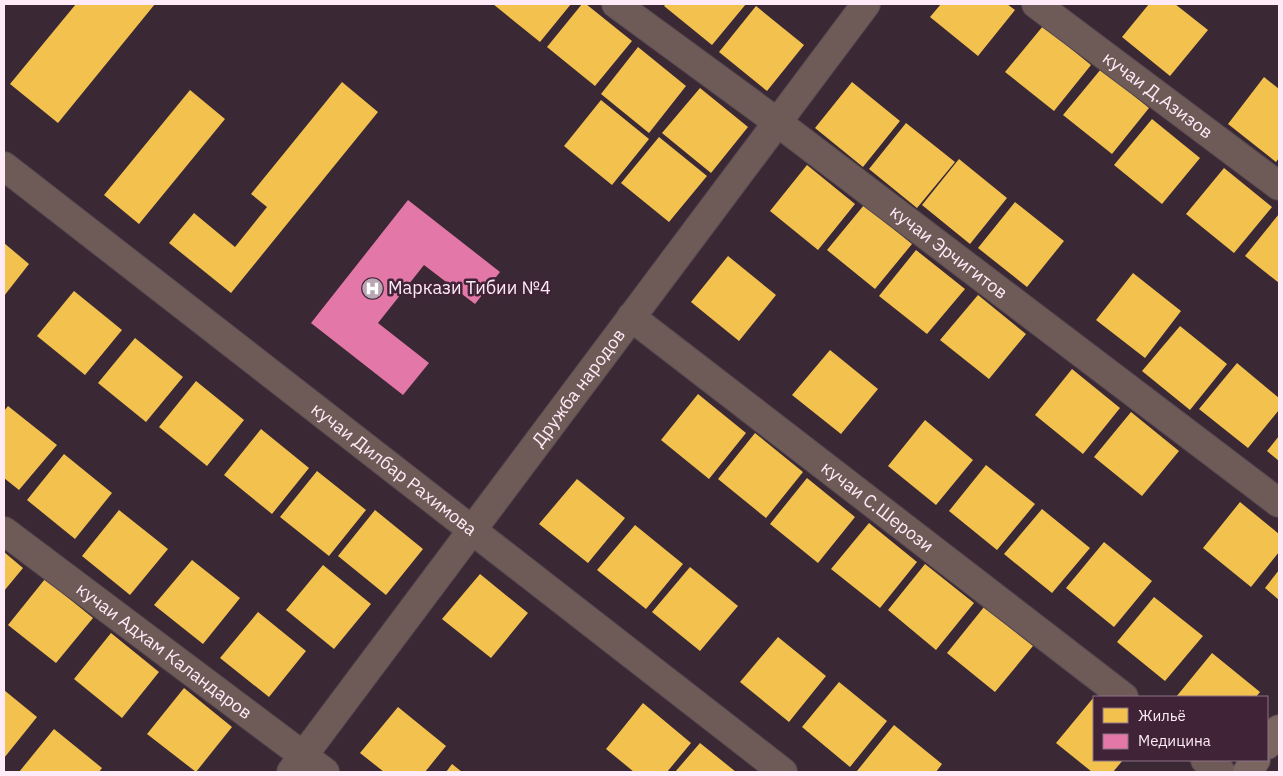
<svg xmlns="http://www.w3.org/2000/svg" width="1283" height="776" font-family="'IBM Plex Sans',sans-serif">
	<style>
		.homes { fill: #f2c14e }
		.health { fill: #e377a8 }
		.lines { fill: none; stroke-linecap: round; stroke-linejoin: round }
		.street-casing { stroke: #54464e; stroke-width: 30 }
		.secondary-casing { stroke: #54464e; stroke-width: 30 }
		.street { stroke: #6e5b58; stroke-width: 28 }
		.secondary { stroke: #7b6561; stroke-width: 28 }
		.labels { text-anchor: middle; stroke-width: 5; stroke-linejoin: round; paint-order: stroke }
		.street-label { font-size: 18px; fill: #feebf7; stroke: #402337 }
		.poi-label { font-size: 18px; fill: #feebf7; stroke: #402337; text-anchor: start }
	</style>
	<rect width="100%" height="100%" fill="#3a2934"/>
	<path class="homes" d="M 76,4 L 155,4 L 58,123 L 10,84 Z
		M 493,4 L 571,4 L 540,42 Z
		M 582,4 L 586,4 L 632,41 L 595,86 L 547,47 Z
		M 666,4 L 746,4 L 712,45 L 664,6 Z
		M 941,4 L 1007,4 L 1015,10 L 978,56 L 930,17 Z
		M 1149,4 L 1175,4 L 1208,30 L 1170,76 L 1122,37 Z
		M 756,6 L 804,45 L 767,91 L 719,52 Z
		M 1043,26 L 1091,65 L 1054,111 L 1005,72 Z
		M 638,47 L 686,86 L 649,133 L 601,94 Z
		M 1101,69 L 1149,108 L 1112,154 L 1063,115 Z
		M 1264,77 L 1279,89 L 1279,158 L 1276,162 L 1228,124 Z
		M 342,82 L 378,112 L 231,293 L 169,243 L 194,213 L 235,247 L 267,207 L 251,194 Z
		M 852,82 L 900,121 L 863,167 L 815,128 Z
		M 700,88 L 748,127 L 711,173 L 662,133 Z
		M 190,90 L 225,119 L 139,224 L 104,195 Z
		M 601,100 L 649,139 L 612,185 L 564,146 Z
		M 1152,119 L 1200,158 L 1162,204 L 1114,165 Z
		M 906,123 L 955,162 L 917,208 L 869,169 Z
		M 659,137 L 707,176 L 669,222 L 621,183 Z
		M 959,159 L 1007,198 L 970,244 L 922,205 Z
		M 807,165 L 855,204 L 818,250 L 770,211 Z
		M 1224,168 L 1272,207 L 1234,253 L 1186,214 Z
		M 1015,202 L 1064,241 L 1027,287 L 978,248 Z
		M 864,205 L 912,244 L 875,289 L 827,250 Z
		M 1279,214 L 1279,283 L 1245,256 Z
		M 4,243 L 29,264 L 4,296 Z
		M 916,250 L 965,289 L 927,334 L 879,296 Z
		M 728,256 L 776,295 L 739,341 L 691,302 Z
		M 1133,273 L 1181,311 L 1145,358 L 1096,320 Z
		M 74,291 L 122,330 L 85,375 L 37,336 Z
		M 978,295 L 1026,334 L 989,379 L 940,340 Z
		M 1180,326 L 1227,364 L 1190,410 L 1142,371 Z
		M 135,338 L 183,377 L 146,422 L 98,383 Z
		M 830,350 L 878,389 L 841,434 L 792,395 Z
		M 1237,363 L 1279,398 L 1279,410 L 1248,448 L 1199,409 Z
		M 1072,369 L 1120,408 L 1083,454 L 1035,415 Z
		M 196,381 L 244,420 L 207,466 L 159,427 Z
		M 698,394 L 746,433 L 709,479 L 661,440 Z
		M 8,406 L 57,445 L 19,490 L 4,478 L 4,411 Z
		M 1131,412 L 1179,451 L 1142,496 L 1094,457 Z
		M 925,420 L 973,460 L 936,505 L 888,466 Z
		M 261,429 L 309,468 L 272,514 L 224,475 Z
		M 755,433 L 803,472 L 766,518 L 718,479 Z
		M 1279,436 L 1279,461 L 1267,451 Z
		M 64,454 L 112,493 L 75,539 L 27,500 Z
		M 986,465 L 1035,504 L 997,550 L 949,511 Z
		M 317,471 L 366,510 L 329,556 L 280,517 Z
		M 807,478 L 855,517 L 818,563 L 770,524 Z
		M 577,479 L 625,518 L 588,563 L 539,524 Z
		M 1240,502 L 1279,534 L 1279,552 L 1251,587 L 1203,548 Z
		M 1042,509 L 1090,548 L 1052,593 L 1004,554 Z
		M 119,510 L 168,549 L 130,595 L 82,556 Z
		M 375,510 L 423,549 L 386,595 L 338,556 Z
		M 869,523 L 917,562 L 880,608 L 831,569 Z
		M 635,525 L 683,564 L 646,609 L 597,570 Z
		M 1104,542 L 1152,581 L 1114,627 L 1066,588 Z
		M 4,552 L 23,568 L 4,591 Z
		M 192,560 L 240,598 L 203,644 L 154,605 Z
		M 925,564 L 974,603 L 936,650 L 888,610 Z
		M 323,565 L 371,604 L 334,649 L 286,610 Z
		M 690,567 L 738,606 L 700,651 L 652,612 Z
		M 1279,570 L 1279,600 L 1265,588 Z
		M 480,574 L 528,613 L 491,658 L 442,619 Z
		M 45,579 L 93,618 L 56,663 L 8,625 Z
		M 1154,597 L 1203,636 L 1165,681 L 1117,642 Z
		M 984,607 L 1033,646 L 995,692 L 947,653 Z
		M 258,612 L 306,651 L 269,697 L 220,658 Z
		M 111,633 L 159,672 L 122,718 L 74,679 Z
		M 778,637 L 826,676 L 789,722 L 740,682 Z
		M 1212,653 L 1260,692 L 1256,697 L 1176,697 Z
		M 839,682 L 887,721 L 850,767 L 802,727 Z
		M 184,688 L 232,727 L 196,772 L 147,734 Z
		M 4,690 L 37,717 L 4,758 Z
		M 1094,697 L 1094,760 L 1123,760 L 1113,772 L 1092,772 L 1056,743 Z
		M 643,703 L 691,743 L 667,772 L 634,772 L 606,749 Z
		M 398,707 L 446,746 L 425,772 L 384,772 L 360,753 Z
		M 894,725 L 942,764 L 936,772 L 859,772 L 857,771 Z
		M 54,729 L 102,768 L 99,772 L 19,772 Z
		M 700,743 L 736,772 L 675,772 Z
		M 452,764 L 462,772 L 446,772 Z"/>
	<path class="health" d="M 408,200 L 500,272 L 475,304 L 424,265 L 378,323 L 429,363 L 403,395 L 311,323 Z"/>
	<g class="lines">
		<defs>
			<g id="street">
				<path id="s1" d="M 616,4 L 777,122 L 1279,503"/>
				<path id="s2" d="M 1036,4 L 1279,186"/>
				<path id="s3" d="M 4,166 L 783,772"/>
				<path id="s4" d="M 631,317 L 1124,697"/>
				<path id="s5" d="M 4,531 L 325,772"/>
				<path d="M 1205,760 L 1221,772"/>
				<path id="s6" d="M 291,772 L 866,4"/>
			</g>
			<path id="secondary" d="M 1267,745 L 1279,729
				M 1247,772 L 1256,760"/>
		</defs>
		<use href="#street" class="street-casing"/>
		<use href="#secondary" class="secondary-casing"/>
		<use href="#street" class="street"/>
		<use href="#secondary" class="secondary"/>
	</g>
	<defs>
		<symbol id="hospital-disc" viewBox="-11 -11 22 22"><circle r="9.5" fill="#b9a7b3" stroke="#402337"/><path d="M-5-5h3v3.5h4V-5h3V5h-3V1.5h-4V5h-3Z" fill="#fff"/></symbol>
	</defs>
	<g fill-rule="evenodd">
		<use href="#hospital-disc" x="360" y="276" width="25" height="25"/>
	</g>
	<g class="labels">
		<g class="street-label">
			<text dy="6" stroke="none"><textPath href="#s2" startOffset="152">кучаи Д.Азизов</textPath></text>
			<text dy="6" stroke="none"><textPath href="#s1" startOffset="415">кучаи Эрчигитов</textPath></text>
			<text dy="6" stroke="none"><textPath href="#s6" startOffset="480">Дружба народов</textPath></text>
			<text dy="6" stroke="none"><textPath href="#s3" startOffset="494">кучаи Дилбар Рахимова</textPath></text>
			<text dy="6" stroke="none"><textPath href="#s4" startOffset="311">кучаи С.Шерози</textPath></text>
			<text dy="6" stroke="none"><textPath href="#s5" startOffset="200">кучаи Адхам Каландаров</textPath></text>
		</g>
		<g class="poi-label">
			<text x="388" y="294">Маркази Тибии №4</text>
		</g>
	</g>
	<rect width="1283" height="776" fill="none" stroke="#feebf7" stroke-width="10"/>
	<rect x="1093" y="696" width="175" height="65" fill="#402337" stroke="#8c7384"/>
	<rect x="1103" y="708" width="25" height="15" fill="#f2c14e" stroke="#8c7384"/>
	<text x="1138" y="721" font-size="15" fill="#feebf7">Жильё</text>
	<rect x="1103" y="734" width="25" height="15" fill="#e377a8" stroke="#8c7384"/>
	<text x="1138" y="746" font-size="15" fill="#feebf7">Медицина</text>
</svg>
